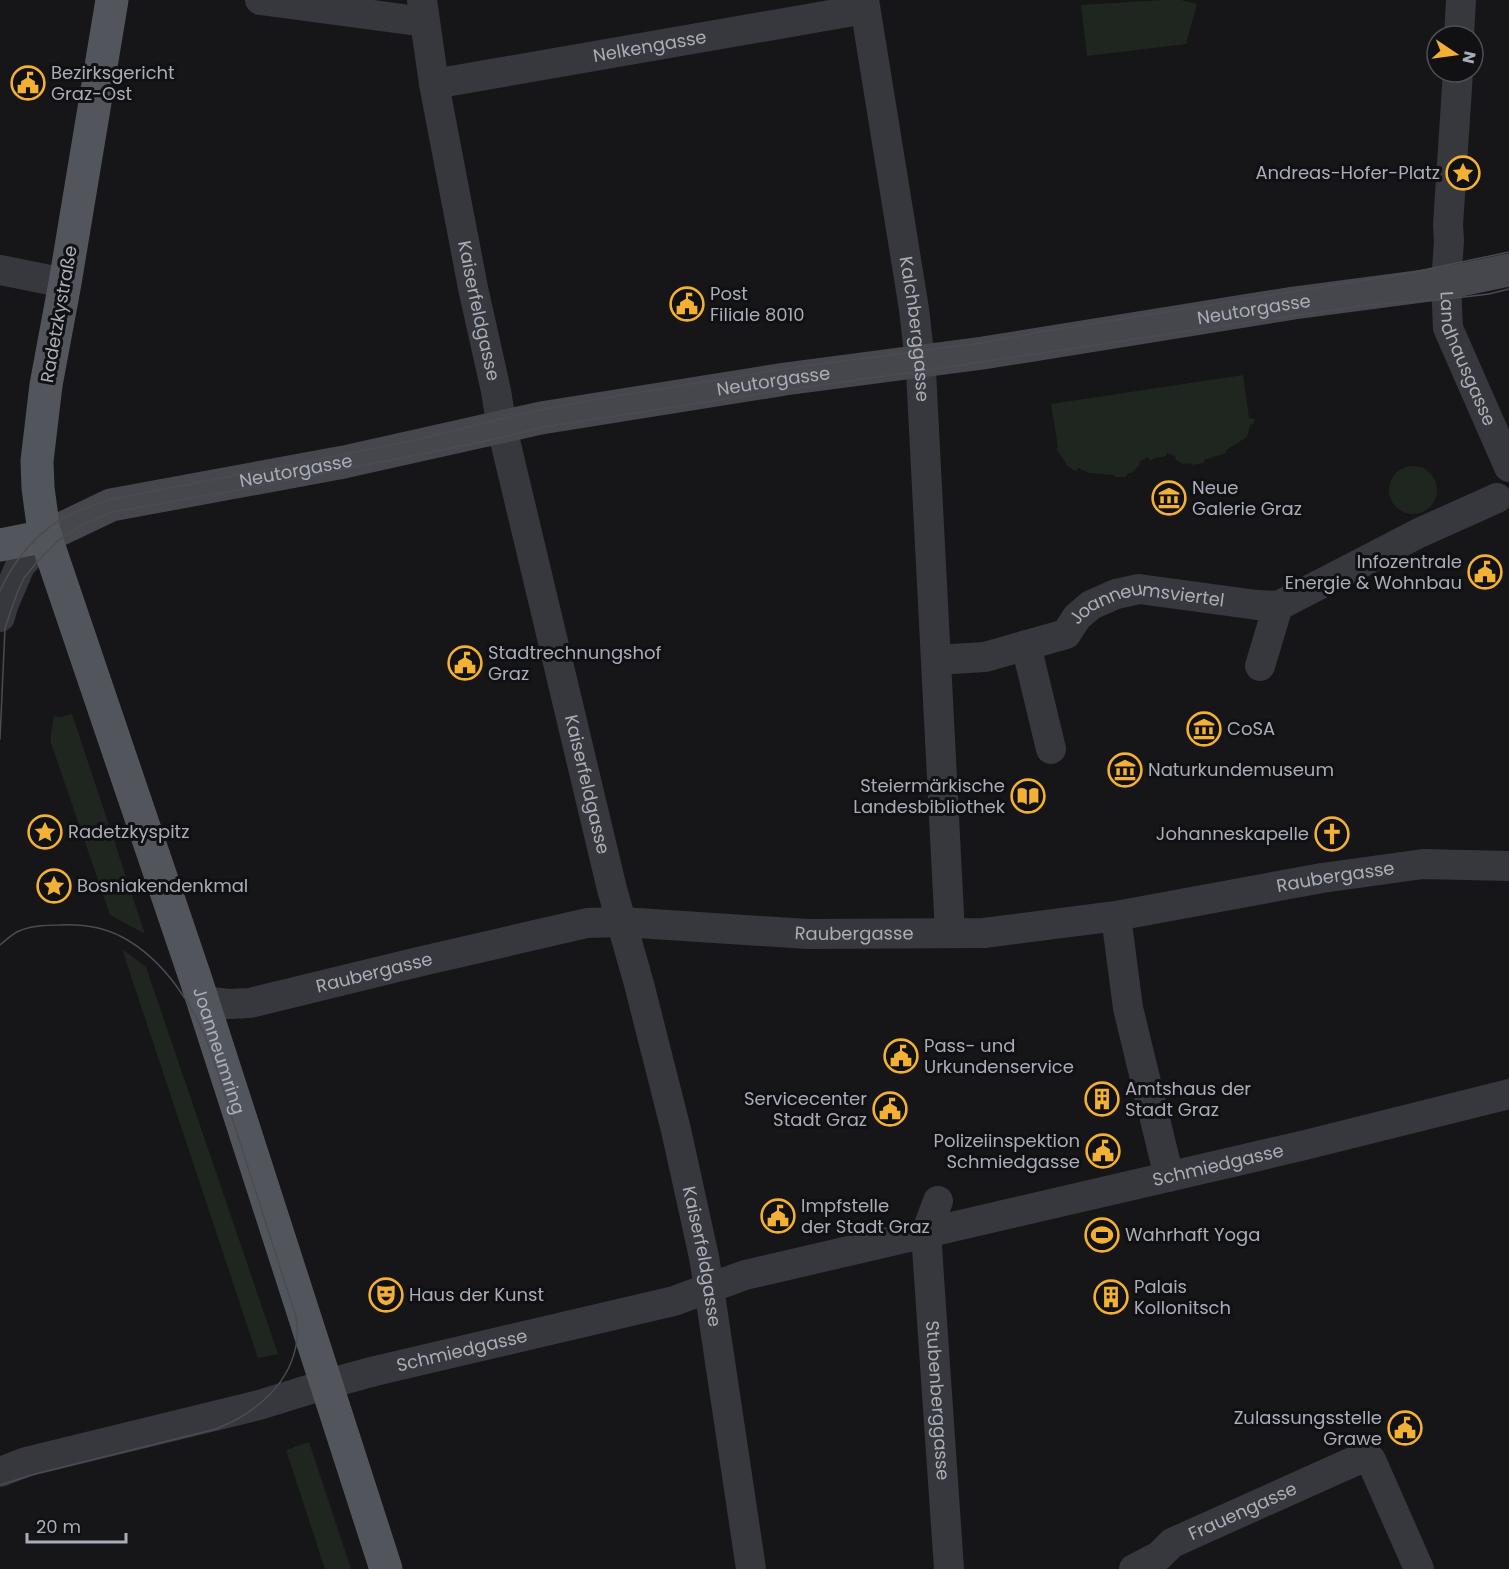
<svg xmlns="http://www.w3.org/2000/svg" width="1509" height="1569" font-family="Poppins,sans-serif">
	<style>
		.green { fill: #1e261f }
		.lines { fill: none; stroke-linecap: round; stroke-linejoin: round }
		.street { stroke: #37383d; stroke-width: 30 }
		.secondary { stroke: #45474d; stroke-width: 33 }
		.primary { stroke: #53555c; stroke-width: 33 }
		.tram { stroke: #4a4c52; stroke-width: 1.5 }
		.labels { text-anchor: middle; stroke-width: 6; stroke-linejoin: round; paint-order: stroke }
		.street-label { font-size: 18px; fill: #a8adb8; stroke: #111113 }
		.poi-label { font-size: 18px; fill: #a8adb8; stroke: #111113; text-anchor: start }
	</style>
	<rect width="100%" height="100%" fill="#161618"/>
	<path class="green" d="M 1161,0 L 1181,0 L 1197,4 L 1186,44 L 1087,56 L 1081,5 Z
		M 1243,375 L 1249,418 L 1255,419 L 1253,424 L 1250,425 L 1247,437 L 1226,450 L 1226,453 L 1204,460 L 1204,463 L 1191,465 L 1191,463 L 1183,464 L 1175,459 L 1176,457 L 1167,453 L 1166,456 L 1155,458 L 1150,461 L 1148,457 L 1139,462 L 1140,464 L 1133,472 L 1127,474 L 1126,477 L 1115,477 L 1114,475 L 1089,473 L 1078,468 L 1076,471 L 1066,465 L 1066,463 L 1056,449 L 1058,447 L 1051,404 Z
		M1389 490a24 24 0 1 1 48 0a24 24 0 1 1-48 0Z
		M 72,714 L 145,934 L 110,915 L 50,740 L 54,716 L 61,717 Z
		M 122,949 L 146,967 L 278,1354 L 258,1358 Z
		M 309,1442 L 351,1569 L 325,1569 L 286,1450 Z"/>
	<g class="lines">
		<g class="street">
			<path d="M 260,0 L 425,22"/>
			<path id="s1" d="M 422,0 L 434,84 L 473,288 L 496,391 L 502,428 L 612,889 L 639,984 L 676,1130 L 704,1257 L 709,1288 L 751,1569"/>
			<path id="s2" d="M 864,0 L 914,309 L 921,371 L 950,933"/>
			<path d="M 1459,36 L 1461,0"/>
			<path id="s3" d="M 1458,72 L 1448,225 L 1449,241 L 1446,283 L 1448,328 L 1509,467"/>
			<path id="s4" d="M 434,84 L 865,9"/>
			<path d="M 0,270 L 65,283"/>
			<path d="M 0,617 L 3,606 L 20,566 L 46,536"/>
			<path d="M 1026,645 L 1051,749"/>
			<path id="s5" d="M 936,660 L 985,657 L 1066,634 L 1077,617 L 1091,605 L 1116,594 L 1139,589 L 1257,605 L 1278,606 L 1419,533 L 1497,498"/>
			<path d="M 1260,666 L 1278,606"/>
			<path d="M 1116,916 L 1128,1008 L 1169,1177"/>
			<path id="s6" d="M 202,1001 L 229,1004 L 250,1003 L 418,962 L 587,923 L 622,922 L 808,934 L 984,933 L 1116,916 L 1322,878 L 1423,864 L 1509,866"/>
			<path id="s7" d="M 938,1201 L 926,1233 L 949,1569"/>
			<path id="s8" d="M 0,1472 L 26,1462 L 259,1405 L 327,1384 L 375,1371 L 674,1301 L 745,1275 L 1301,1146 L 1509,1094"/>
			<path id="s9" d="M 1134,1569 L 1159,1556 L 1172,1543 L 1357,1460 L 1371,1460 L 1419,1569"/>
		</g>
		<path class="secondary" id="s10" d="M 46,536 L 111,505 L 344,462 L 541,418 L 785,379 L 983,353 L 1294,303 L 1446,283 L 1509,270"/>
		<g class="primary">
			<path id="s11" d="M 112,0 L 65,283 L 46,385 L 37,461 L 38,488 L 44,532 L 196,980 L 386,1569"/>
			<path d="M 0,545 L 46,536"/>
		</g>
		<path class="tram" d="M 0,591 C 14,559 40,528 73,513 C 85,508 97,504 109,500 L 411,441 L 539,410 L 611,397 L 796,367 L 982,343 L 1041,332 L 1409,273 L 1509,252
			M 0,739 L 5,628 L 17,593 L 24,578 L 36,563 L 60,539 L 82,525 L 112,512 L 226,492 L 417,455 L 504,437 L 543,427 L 785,390 L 921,371 L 1263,320 L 1369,305 L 1447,299 L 1489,294 L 1509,289
			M 0,945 C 6,940 12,934 19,931 C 30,926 47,925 60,925 C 81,924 103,927 122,937 C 164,959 196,1008 211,1052 L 296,1317 C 297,1324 298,1333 297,1340 C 291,1384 256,1413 216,1429 L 35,1474 L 0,1485"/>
	</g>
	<defs>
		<symbol id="civic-ring" viewBox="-11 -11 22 22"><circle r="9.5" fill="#111113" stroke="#f2b134" stroke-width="1.5"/><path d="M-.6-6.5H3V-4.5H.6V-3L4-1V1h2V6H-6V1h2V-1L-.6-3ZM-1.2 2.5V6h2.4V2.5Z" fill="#f2b134"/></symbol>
		<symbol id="sight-ring" viewBox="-11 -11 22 22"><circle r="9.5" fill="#111113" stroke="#f2b134" stroke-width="1.5"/><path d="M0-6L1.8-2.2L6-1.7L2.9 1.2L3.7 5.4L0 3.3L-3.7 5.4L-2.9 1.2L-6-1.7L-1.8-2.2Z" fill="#f2b134"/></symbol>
		<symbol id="museum-ring" viewBox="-11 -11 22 22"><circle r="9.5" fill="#111113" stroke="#f2b134" stroke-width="1.5"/><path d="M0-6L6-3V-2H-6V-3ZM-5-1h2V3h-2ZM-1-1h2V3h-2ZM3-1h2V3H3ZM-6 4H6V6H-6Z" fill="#f2b134"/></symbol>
		<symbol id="library-ring" viewBox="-11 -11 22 22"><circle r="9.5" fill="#111113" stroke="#f2b134" stroke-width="1.5"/><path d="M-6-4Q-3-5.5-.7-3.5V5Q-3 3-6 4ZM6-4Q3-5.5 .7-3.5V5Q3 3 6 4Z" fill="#f2b134"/></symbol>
		<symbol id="church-ring" viewBox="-11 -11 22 22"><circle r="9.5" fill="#111113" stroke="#f2b134" stroke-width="1.5"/><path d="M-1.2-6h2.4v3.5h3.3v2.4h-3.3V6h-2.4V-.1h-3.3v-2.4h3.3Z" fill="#f2b134"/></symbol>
		<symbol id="building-ring" viewBox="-11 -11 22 22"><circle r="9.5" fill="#111113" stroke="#f2b134" stroke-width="1.5"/><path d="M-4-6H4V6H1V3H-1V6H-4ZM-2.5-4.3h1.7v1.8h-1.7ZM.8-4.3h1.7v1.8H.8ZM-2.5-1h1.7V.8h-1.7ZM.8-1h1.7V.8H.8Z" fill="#f2b134"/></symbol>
		<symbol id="stadium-ring" viewBox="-11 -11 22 22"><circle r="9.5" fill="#111113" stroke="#f2b134" stroke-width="1.5"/><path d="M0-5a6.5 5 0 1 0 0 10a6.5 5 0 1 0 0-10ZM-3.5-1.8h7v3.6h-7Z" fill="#f2b134"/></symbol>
		<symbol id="theatre-ring" viewBox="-11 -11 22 22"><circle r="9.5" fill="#111113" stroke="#f2b134" stroke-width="1.5"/><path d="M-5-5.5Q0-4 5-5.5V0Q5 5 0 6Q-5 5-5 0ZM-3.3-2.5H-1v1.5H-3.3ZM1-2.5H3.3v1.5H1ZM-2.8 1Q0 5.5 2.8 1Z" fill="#f2b134"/></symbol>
	</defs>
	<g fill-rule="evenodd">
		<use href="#civic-ring" x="9" y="64" width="38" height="38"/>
		<use href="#sight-ring" x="1444" y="154" width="38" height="38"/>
		<use href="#civic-ring" x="668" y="285" width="38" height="38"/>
		<use href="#museum-ring" x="1150" y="479" width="38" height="38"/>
		<use href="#civic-ring" x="1466" y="553" width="38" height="38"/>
		<use href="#civic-ring" x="446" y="644" width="38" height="38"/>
		<use href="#museum-ring" x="1185" y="710" width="38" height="38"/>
		<use href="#museum-ring" x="1106" y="751" width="38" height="38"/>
		<use href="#library-ring" x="1009" y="777" width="38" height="38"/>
		<use href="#sight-ring" x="26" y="813" width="38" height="38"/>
		<use href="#church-ring" x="1313" y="815" width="38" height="38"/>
		<use href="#sight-ring" x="35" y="867" width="38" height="38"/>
		<use href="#civic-ring" x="882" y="1037" width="38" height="38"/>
		<use href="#building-ring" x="1083" y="1080" width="38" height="38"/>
		<use href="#civic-ring" x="871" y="1090" width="38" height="38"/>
		<use href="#civic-ring" x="1084" y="1132" width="38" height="38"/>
		<use href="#civic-ring" x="759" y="1197" width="38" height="38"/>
		<use href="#stadium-ring" x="1083" y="1216" width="38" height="38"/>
		<use href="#theatre-ring" x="367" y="1276" width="38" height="38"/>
		<use href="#building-ring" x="1092" y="1278" width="38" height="38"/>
		<use href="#civic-ring" x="1386" y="1409" width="38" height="38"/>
	</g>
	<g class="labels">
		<g class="street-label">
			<text dy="6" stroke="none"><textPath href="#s4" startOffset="219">Nelkengasse</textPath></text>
			<text dy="6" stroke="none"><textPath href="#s10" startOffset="1232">Neutorgasse</textPath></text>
			<text dy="6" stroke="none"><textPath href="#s1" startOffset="316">Kaiserfeldgasse</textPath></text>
			<text transform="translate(59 314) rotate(-80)" y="6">Radetzkystraße</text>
			<text dy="6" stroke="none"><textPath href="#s2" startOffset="333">Kalchberggasse</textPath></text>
			<text dy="6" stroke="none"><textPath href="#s3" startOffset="291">Landhausgasse</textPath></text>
			<text dy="6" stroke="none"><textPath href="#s10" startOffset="746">Neutorgasse</textPath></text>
			<text dy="6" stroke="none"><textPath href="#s10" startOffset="260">Neutorgasse</textPath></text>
			<text dy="6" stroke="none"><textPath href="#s5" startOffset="228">Joanneumsviertel</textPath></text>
			<text dy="6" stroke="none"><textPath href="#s1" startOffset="802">Kaiserfeldgasse</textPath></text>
			<text dy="6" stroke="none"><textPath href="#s6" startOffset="1148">Raubergasse</textPath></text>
			<text dy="6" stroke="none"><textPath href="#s6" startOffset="662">Raubergasse</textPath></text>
			<text dy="6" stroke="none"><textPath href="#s6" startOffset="176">Raubergasse</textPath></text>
			<text dy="6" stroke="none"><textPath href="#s11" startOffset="1086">Joanneumring</textPath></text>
			<text dy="6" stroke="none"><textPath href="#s8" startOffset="1257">Schmiedgasse</textPath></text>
			<text dy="6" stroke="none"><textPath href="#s1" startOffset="1288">Kaiserfeldgasse</textPath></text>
			<text dy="6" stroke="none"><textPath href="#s8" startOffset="478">Schmiedgasse</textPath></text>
			<text dy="6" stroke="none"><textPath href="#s7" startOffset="202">Stubenberggasse</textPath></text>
			<text dy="6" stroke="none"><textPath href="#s9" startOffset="124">Frauengasse</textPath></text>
		</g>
		<g class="poi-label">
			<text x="51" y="79">Bezirksgericht<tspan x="51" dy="21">Graz-Ost</tspan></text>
			<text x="1440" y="179" text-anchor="end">Andreas-Hofer-Platz</text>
			<text x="710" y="300">Post<tspan x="710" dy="21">Filiale 8010</tspan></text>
			<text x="1192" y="494">Neue<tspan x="1192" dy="21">Galerie Graz</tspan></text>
			<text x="1462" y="568" text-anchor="end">Infozentrale<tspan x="1462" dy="21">Energie &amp; Wohnbau</tspan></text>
			<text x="488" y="659">Stadtrechnungshof<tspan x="488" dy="21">Graz</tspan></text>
			<text x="1227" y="735">CoSA</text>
			<text x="1148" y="776">Naturkundemuseum</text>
			<text x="1005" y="792" text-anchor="end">Steiermärkische<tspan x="1005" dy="21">Landesbibliothek</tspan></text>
			<text x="68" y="838">Radetzkyspitz</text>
			<text x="1309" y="840" text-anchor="end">Johanneskapelle</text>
			<text x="77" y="892">Bosniakendenkmal</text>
			<text x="924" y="1052">Pass- und<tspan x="924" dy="21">Urkundenservice</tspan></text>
			<text x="1125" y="1095">Amtshaus der<tspan x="1125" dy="21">Stadt Graz</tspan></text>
			<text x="867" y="1105" text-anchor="end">Servicecenter<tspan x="867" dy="21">Stadt Graz</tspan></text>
			<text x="1080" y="1147" text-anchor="end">Polizeiinspektion<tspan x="1080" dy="21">Schmiedgasse</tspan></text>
			<text x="801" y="1212">Impfstelle<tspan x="801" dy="21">der Stadt Graz</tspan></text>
			<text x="1125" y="1241">Wahrhaft Yoga</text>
			<text x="1134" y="1293">Palais<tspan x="1134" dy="21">Kollonitsch</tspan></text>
			<text x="409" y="1301">Haus der Kunst</text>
			<text x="1382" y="1424" text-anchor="end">Zulassungsstelle<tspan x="1382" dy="21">Grawe</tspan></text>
		</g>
	</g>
	<g transform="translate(1455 54) rotate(103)"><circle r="28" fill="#111113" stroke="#4d4f55" stroke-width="1.5"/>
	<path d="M0-4.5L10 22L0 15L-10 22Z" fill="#f2b134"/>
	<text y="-9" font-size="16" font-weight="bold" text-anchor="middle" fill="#a8adb8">N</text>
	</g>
	<path d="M27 1533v9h99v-9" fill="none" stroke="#a8adb8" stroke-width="3"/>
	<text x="36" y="1533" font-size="18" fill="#a8adb8" stroke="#111113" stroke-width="4.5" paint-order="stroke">20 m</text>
</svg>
